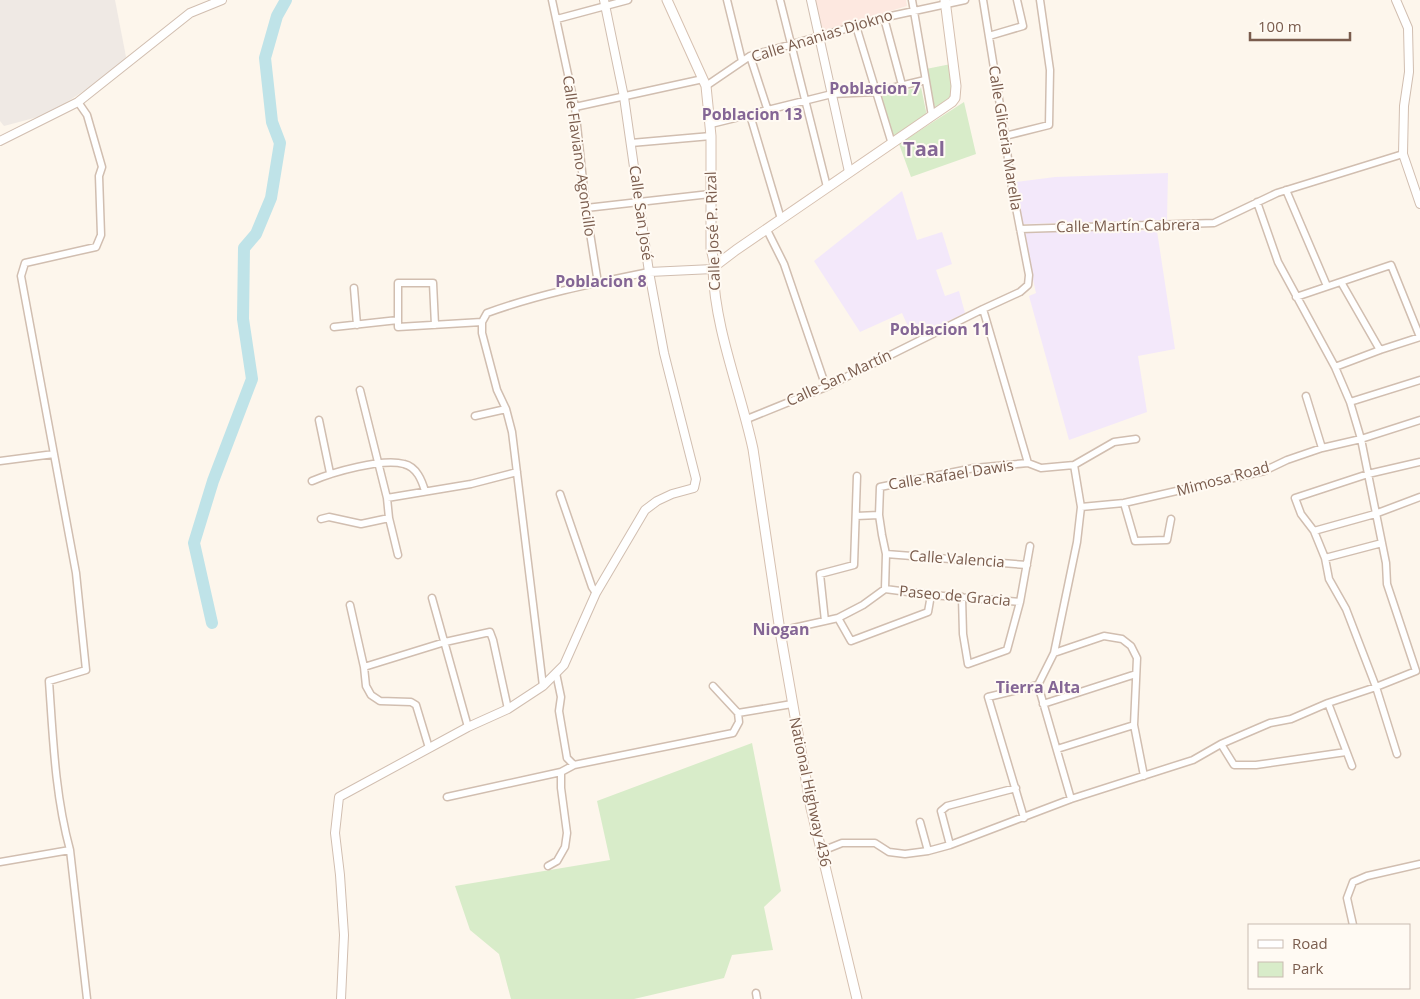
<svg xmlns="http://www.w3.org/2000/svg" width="1420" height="999" font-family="'Open Sans',sans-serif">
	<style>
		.commercial { fill: #fde8e0 }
		.industrial { fill: #efe9e4 }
		.education { fill: #f3e8fa }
		.green { fill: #d8ecc9 }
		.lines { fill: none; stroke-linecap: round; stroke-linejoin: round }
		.river { stroke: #bfe3e8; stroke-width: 12 }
		.minor-casing { stroke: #d1beb0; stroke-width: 9 }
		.tertiary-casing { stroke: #d1beb0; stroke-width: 10 }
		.secondary-casing { stroke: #d6c0b0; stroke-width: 11 }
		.minor { stroke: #fff; stroke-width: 6 }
		.tertiary { stroke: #fff; stroke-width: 8 }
		.secondary { stroke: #fff; stroke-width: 9 }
		.labels { text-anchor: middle; stroke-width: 4; stroke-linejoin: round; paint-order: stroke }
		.street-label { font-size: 15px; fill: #7a5c4d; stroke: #fffaf3 }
		.neighbourhood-label { font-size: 16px; font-weight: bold; fill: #846695; stroke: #fffaf3 }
		.district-label { font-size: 20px; font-weight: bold; fill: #846695; stroke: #fffaf3 }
	</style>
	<rect width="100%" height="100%" fill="#fdf6ec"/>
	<path class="commercial" d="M 815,0 L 906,0 L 907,6 L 823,31 Z"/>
	<path class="industrial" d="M 0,0 L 115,0 L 127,62 L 49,114 L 4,126 L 0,121 Z"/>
	<path class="education" d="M 1168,173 L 1167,221 L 1022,224 L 1016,182 L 1055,177 Z
		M 902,191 L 917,240 L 942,232 L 952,264 L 936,270 L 945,296 L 959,291 L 965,313 L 913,338 L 902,313 L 860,332 L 814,261 Z
		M 1071,228 L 1157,231 L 1175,349 L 1138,356 L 1147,412 L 1069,440 L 1029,296 L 1036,293 L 1022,230 Z"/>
	<path class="green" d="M 951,64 C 952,74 956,91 950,99 C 947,103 939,106 935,108 L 926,69 Z
		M 921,87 L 927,116 L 892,141 L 880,98 L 883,95 Z
		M 964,102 L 976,154 L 911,177 L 899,144 Z
		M 752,743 L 781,891 L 764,907 L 773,950 L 732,955 L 724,978 L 634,999 L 511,999 L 499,954 L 470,930 L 455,886 L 610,860 L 597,801 Z"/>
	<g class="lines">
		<path class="river" d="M 212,623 L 194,543 L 213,481 L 252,379 L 243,319 L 244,248 L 256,234 L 271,198 L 280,143 L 272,122 L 265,58 L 277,16 L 286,0"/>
		<defs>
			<path id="minor" d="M 552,0 L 575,107 L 586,208 L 598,283
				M 727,0 L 742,61
				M 780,0 L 827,187
				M 912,0 L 932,116
				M 884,18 L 902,85
				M 557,19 L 628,0
				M 856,26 L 892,144
				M 989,36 L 1023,26 L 1017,0
				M 750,56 L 768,111
				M 706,86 L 750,56 L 891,16 L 965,0
				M 78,102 L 87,115 L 102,167 L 99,176 L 101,235 L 96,247 L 25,263 L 21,276 L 76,573 L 86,670 L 49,681 C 53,738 55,795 70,850 L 87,999
				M 575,107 L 703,79
				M 750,115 L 781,219
				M 711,124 L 832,94 L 875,92 L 925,80
				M 1005,136 L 1049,125 L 1050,70 L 1040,0
				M 631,143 L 711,136
				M 1286,190 L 1327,286
				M 586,208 L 710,194
				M 1020,229 L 1214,223 L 1277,193 L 1403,154
				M 767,230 L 784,264 L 826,387
				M 1341,282 L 1380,350
				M 354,288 L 357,325
				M 1296,297 L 1391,265 L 1420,337
				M 983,309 L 1028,463
				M 398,320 L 398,283 L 433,283 L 435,325
				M 334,327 L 398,320 L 398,327 L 482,322
				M 1335,367 L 1380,350 L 1420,337
				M 360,390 L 387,498 L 389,518 L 398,555
				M 1306,396 L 1322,448
				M 1350,402 L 1420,380
				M 475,416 L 506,409
				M 747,419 L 826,387 L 983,309 L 1020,292 L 1028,285 L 1029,275 L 1011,182 L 1005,136 L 983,0
				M 319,420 L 330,473
				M 0,461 L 54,454
				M 312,481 C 333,472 382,458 404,464 C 417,467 422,481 425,491
				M 560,494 L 592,587 L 596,593
				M 387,498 L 471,484 L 517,472
				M 1124,503 L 1135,541 L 1167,540 L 1171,519
				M 1081,507 L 1124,503 L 1264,471 L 1287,460 L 1322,448 L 1361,439 L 1420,420
				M 856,516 L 879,515
				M 321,519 L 329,517 L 361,524 L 389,518
				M 1314,531 L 1375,514 L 1420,497
				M 886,554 L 1027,565
				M 1325,558 L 1382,543
				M 885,589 L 886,554 L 882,535 L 879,515 L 880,487 L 974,468 L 1028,463 L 1041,468 L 1074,465 L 1114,442 L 1136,439
				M 962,597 L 963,634 L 968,664 L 1007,650 L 1020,602 L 1030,546
				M 432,598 L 468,727
				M 350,605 L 364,667 L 366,686 L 371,695 L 380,701 L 411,702 L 416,705 L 429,748
				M 838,618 L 851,641 L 928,612 L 931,595
				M 825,621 L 820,574 L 854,565 L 857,476
				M 780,631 L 838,618 L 863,605 L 885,589 L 931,595 L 1020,602
				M 1054,653 L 1104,636 L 1122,639 L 1131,646 L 1137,658 L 1134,725 L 1144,776
				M 364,667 L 445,642 L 490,632 L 493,640 L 508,709
				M 556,673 L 561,697 L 559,711 L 567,758 L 574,765
				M 543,686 L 512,432 L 506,409 L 497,390 L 482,333 L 482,322 L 487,313 C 539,294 595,283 649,272
				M 713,686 L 738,713 L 792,704
				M 1328,703 L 1352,766
				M 1043,704 L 1136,674
				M 1221,744 L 1234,765 L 1256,765 L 1346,752
				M 1057,749 L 1134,725
				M 1397,754 L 1376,687 L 1346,609 L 1329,579 L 1325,558 L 1314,531 L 1301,514 L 1295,498 L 1368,474 L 1420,462
				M 447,797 L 561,772 L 574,765 L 733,733 L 739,722 L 738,713
				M 1071,799 L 1038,685 L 1054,653 L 1077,542 L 1081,507 L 1074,465
				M 1024,818 L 988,697 L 1038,685
				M 920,822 L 928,851
				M 950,845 L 941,811 L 947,806 L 1016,788
				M 822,851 L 842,843 L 875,843 L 889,852 L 905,854 L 928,851 L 950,845 L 1071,799 L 1193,760 L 1221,744 L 1270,723 L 1291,719 L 1328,703 L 1376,687 L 1416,671 L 1387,584 L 1386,563 L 1361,439 L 1350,402 L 1335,367 L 1278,262 L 1257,202
				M 0,862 L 70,850
				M 548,866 L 557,861 L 565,847 L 567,833 L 561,788 L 561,772
				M 1353,925 L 1347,898 L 1353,882 L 1367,876 L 1420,864
				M 756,993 L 757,999"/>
			<path id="tertiary" d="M 811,0 L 849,172
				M 1396,0 L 1408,28 L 1409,72 L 1404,106 L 1403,154 L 1420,204
				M 0,141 L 78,102 L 190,13 L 222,0
				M 649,272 L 713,269
				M 341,999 L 344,935 L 340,875 L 335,833 L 339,797 L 468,727 L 508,709 L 543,686 L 564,665 L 596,593 L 645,510 L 657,501 L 672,494 L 694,488 L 696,479 L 664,353 L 649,272 L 624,97 L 604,0"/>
			<path id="secondary" d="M 667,0 L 706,86 L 711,136 L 711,248 L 715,266 L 713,269 C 715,330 740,389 753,449 L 780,631 L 811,808 L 857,999
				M 715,266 L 736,250 L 952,102 L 955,98 L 956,86 L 945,0"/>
		</defs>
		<use href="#minor" class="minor-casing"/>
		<use href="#tertiary" class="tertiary-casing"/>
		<use href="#secondary" class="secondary-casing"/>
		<use href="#minor" class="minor"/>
		<use href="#tertiary" class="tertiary"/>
		<use href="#secondary" class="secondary"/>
	</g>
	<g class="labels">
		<g class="street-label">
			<text transform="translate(822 36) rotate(-17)" y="5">Calle Ananias Diokno</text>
			<text transform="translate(1005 138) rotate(81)" y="5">Calle Gliceria Marella</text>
			<text transform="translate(579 156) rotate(82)" y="5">Calle Flaviano Agoncillo</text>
			<text transform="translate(641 213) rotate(82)" y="5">Calle San José</text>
			<text transform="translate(1128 226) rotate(-1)" y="5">Calle Martín Cabrera</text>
			<text transform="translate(713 231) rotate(-92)" y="5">Calle José P. Rizal</text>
			<text transform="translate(839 378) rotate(-25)" y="5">Calle San Martín</text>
			<text transform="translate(951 475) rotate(-9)" y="5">Calle Rafael Dawis</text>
			<text transform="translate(1223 479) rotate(-15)" y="5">Mimosa Road</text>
			<text transform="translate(957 559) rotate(4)" y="5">Calle Valencia</text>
			<text transform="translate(955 596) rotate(5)" y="5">Paseo de Gracia</text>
			<text transform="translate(810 792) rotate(78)" y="5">National Highway 436</text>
		</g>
		<g class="neighbourhood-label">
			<text x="875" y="94">Poblacion 7</text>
			<text x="752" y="120">Poblacion 13</text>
			<text x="601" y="287">Poblacion 8</text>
			<text x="940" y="335">Poblacion 11</text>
			<text x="781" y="635">Niogan</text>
			<text x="1038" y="693">Tierra Alta</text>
		</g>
		<g class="district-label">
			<text x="924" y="156">Taal</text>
		</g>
	</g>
	<rect x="1248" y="924" width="162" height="65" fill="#fffaf3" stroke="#cabbb1"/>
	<rect x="1258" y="940" width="25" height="8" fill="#ffffff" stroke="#cabbb1"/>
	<text x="1292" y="949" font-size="15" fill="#7a5c4d">Road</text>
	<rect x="1258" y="962" width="25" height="15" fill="#d8ecc9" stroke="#cabbb1"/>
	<text x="1292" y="974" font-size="15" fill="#7a5c4d">Park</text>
	<path d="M1250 32v8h100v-8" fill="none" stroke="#7a5c4d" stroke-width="2.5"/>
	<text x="1258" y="32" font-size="15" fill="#7a5c4d" stroke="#fffaf3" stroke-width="4" paint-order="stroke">100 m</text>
</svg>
